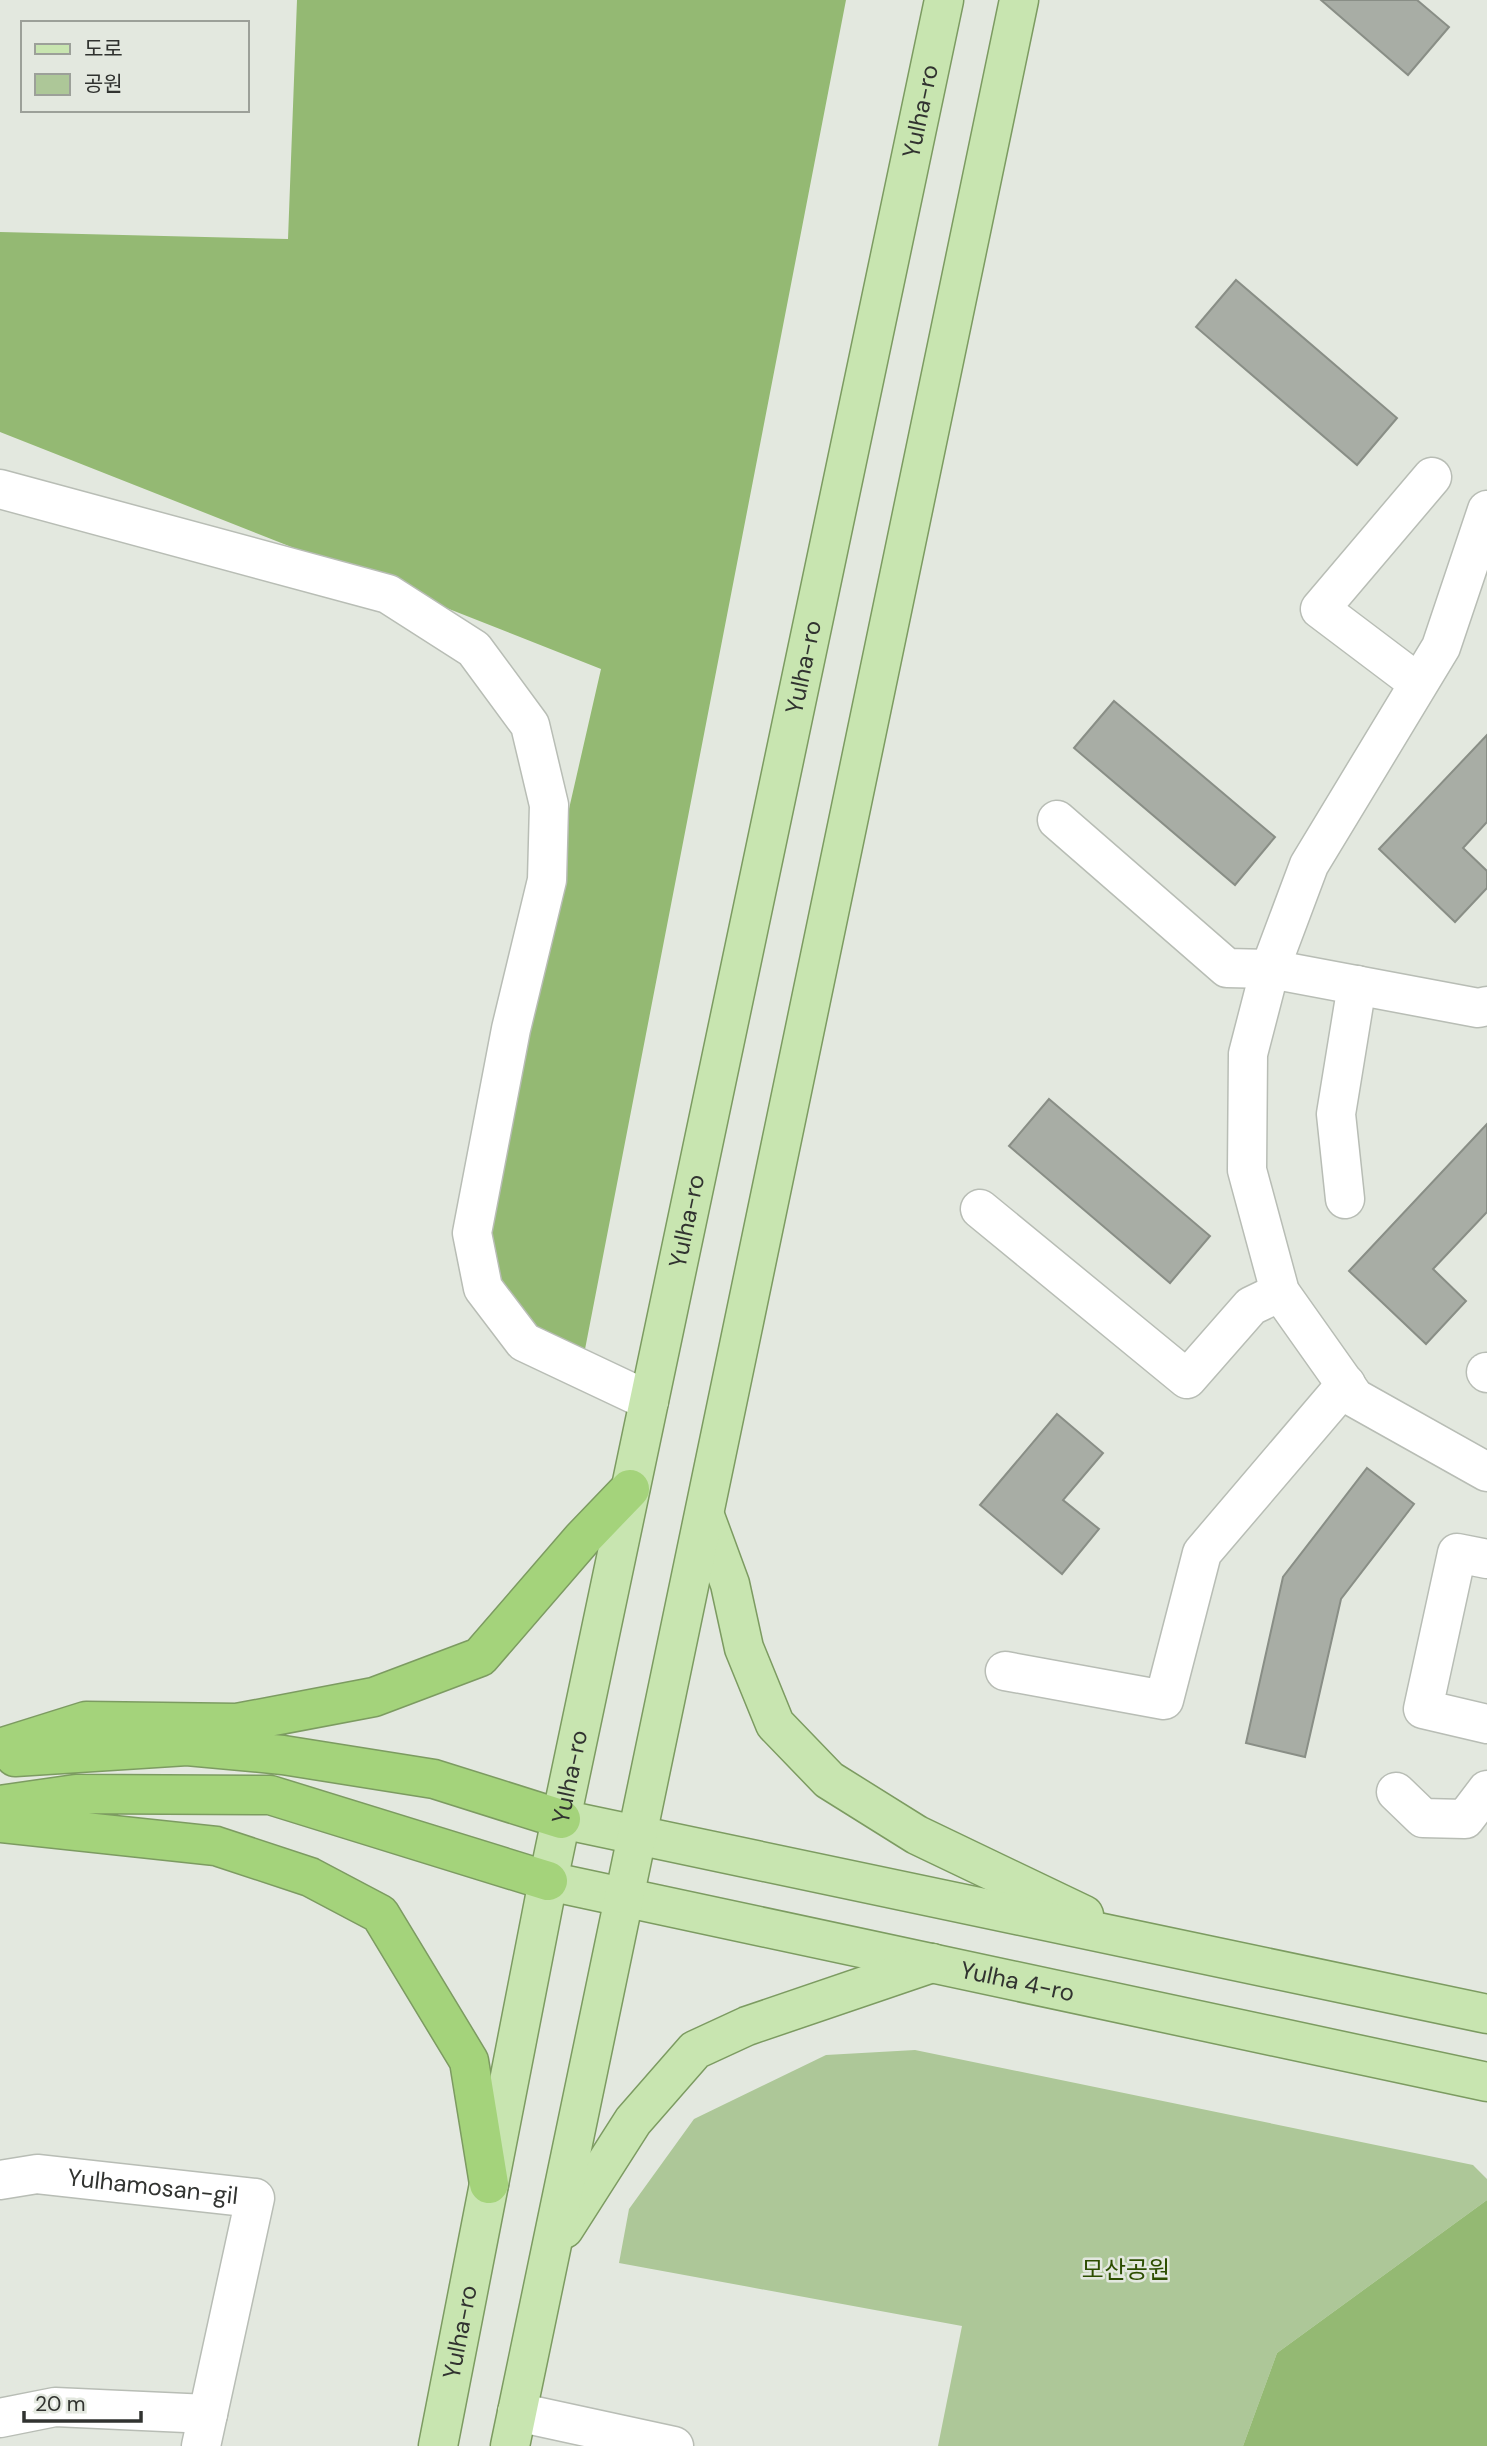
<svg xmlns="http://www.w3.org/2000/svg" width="1487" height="2446" font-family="'DM Sans','Noto Sans KR',sans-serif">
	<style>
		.green { fill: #adc798 }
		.forest { fill: #94b973 }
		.building { fill: #a8ada5; stroke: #898e86; stroke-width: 2 }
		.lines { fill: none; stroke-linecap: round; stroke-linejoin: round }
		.minor-casing { stroke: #b8bdb5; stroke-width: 41 }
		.major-casing { stroke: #7c9b61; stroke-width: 41 }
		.highway-casing { stroke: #7c9b61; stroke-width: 41 }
		.minor { stroke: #fff; stroke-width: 38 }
		.major { stroke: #c8e5b0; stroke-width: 38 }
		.highway { stroke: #a4d37b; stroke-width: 38 }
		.labels { text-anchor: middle; stroke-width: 5; stroke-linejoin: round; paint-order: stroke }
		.street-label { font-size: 24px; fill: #313330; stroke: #e3e8df }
		.park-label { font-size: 24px; fill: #2c4d00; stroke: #e3e8df }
	</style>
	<rect width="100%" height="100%" fill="#e3e8df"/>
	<path class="green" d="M 915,2050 L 1473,2165 L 1487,2179 L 1487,2200 L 1277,2353 L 1243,2446 L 938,2446 L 962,2326 L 619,2263 L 629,2209 L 694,2119 L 826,2055 Z"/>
	<path class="forest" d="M 297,0 L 846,0 L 581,1370 L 524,1342 L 472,1233 L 601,669 L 0,432 L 0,232 L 288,239 Z
		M 1487,2200 L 1487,2446 L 1243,2446 L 1277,2353 Z"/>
	<path class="building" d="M 1321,0 L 1417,0 L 1449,27 L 1408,75 Z
		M 1236,280 L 1397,418 L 1357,465 L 1196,327 Z
		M 1114,701 L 1275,837 L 1235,885 L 1074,748 Z
		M 1487,735 L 1487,822 L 1463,848 L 1487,871 L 1487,888 L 1455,922 L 1379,849 Z
		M 1049,1099 L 1210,1236 L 1170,1283 L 1009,1146 Z
		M 1487,1124 L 1487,1212 L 1433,1269 L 1466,1301 L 1426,1344 L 1349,1271 Z
		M 1057,1414 L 1103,1453 L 1063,1500 L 1099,1529 L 1062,1574 L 980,1505 Z
		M 1367,1468 L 1414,1504 L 1341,1599 L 1305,1757 L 1246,1743 L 1283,1577 Z"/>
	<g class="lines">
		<defs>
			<g id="minor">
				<path d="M 0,489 L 388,594 L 474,649 L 530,725 L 549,805 L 547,880 L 511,1029 L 472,1233 L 483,1288 L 524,1342 L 649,1401"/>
				<path d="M 1487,510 L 1441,647 L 1309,865 L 1270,969 L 1248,1054 L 1247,1170 L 1280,1292 L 1355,1398 L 1487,1472"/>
				<path d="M 1418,683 L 1320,609 L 1432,477"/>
				<path d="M 1057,820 L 1227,968 L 1270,969 L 1478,1008 L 1487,1006"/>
				<path d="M 1345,1199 L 1336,1114 L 1357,985"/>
				<path d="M 980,1209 L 1187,1379 L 1251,1306 L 1280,1292"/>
				<path d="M 1486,1372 L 1487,1373"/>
				<path d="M 1487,1559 L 1457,1553 L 1423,1709 L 1487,1724"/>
				<path d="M 1005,1671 L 1164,1700 L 1202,1553 L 1346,1384"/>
				<path d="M 1396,1792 L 1423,1818 L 1465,1819 L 1487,1790"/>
				<path id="s1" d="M 0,2180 L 37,2174 L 255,2198 L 201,2446"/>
				<path d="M 517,2412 L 674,2446"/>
				<path d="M 0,2418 L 55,2407 L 208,2414"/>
			</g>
			<g id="major">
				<path d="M 705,1516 L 730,1584 L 744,1648 L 775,1724 L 829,1780 L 917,1835 L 1084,1915"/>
				<path d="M 561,1819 L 1487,2014"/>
				<path id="s2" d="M 548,1881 L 1487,2082"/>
				<path d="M 564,2229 L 633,2121 L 695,2050 L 747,2026 L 932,1963"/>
				<path id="s3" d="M 438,2446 L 548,1881 L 944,0"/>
				<path d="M 510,2446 L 1019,0"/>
			</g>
			<path id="highway" d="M 0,1748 L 86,1721 L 237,1723 L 374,1697 L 480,1657 L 582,1539 L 630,1489
				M 15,1757 L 187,1746 L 283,1755 L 434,1779 L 561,1819
				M 0,1805 L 76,1794 L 270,1795 L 548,1881
				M 0,1823 L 216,1846 L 310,1877 L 380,1914 L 469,2061 L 489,2184"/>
		</defs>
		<use href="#minor" class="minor-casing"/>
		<use href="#major" class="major-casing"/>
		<use href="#highway" class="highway-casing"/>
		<use href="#minor" class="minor"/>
		<use href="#major" class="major"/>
		<use href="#highway" class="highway"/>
	</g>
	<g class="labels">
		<g class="street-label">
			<text dy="8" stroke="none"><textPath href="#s3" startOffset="2384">Yulha-ro</textPath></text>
			<text dy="8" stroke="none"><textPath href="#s3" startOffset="1816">Yulha-ro</textPath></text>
			<text dy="8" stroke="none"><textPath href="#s3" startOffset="1250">Yulha-ro</textPath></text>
			<text dy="8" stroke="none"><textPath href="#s3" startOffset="682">Yulha-ro</textPath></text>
			<text dy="8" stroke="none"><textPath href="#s2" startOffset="480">Yulha 4-ro</textPath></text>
			<text dy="8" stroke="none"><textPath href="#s1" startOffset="154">Yulhamosan-gil</textPath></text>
			<text dy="8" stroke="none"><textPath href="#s3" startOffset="116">Yulha-ro</textPath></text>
		</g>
		<g class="park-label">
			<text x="1126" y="2278">모산공원</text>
		</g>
	</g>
	<rect x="21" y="21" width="228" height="91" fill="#e3e8df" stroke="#9ca099" stroke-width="2"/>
	<rect x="35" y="44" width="35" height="10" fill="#c8e5b0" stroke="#9ca099" stroke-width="2"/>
	<text x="84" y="56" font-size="21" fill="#313330">도로</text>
	<rect x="35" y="74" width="35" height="21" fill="#adc798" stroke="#9ca099" stroke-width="2"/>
	<text x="84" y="91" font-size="21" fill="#313330">공원</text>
	<path d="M24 2411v10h117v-10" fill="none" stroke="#313330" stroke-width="3.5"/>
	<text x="35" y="2411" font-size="21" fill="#313330" stroke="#e3e8df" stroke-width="5" paint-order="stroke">20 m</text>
</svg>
